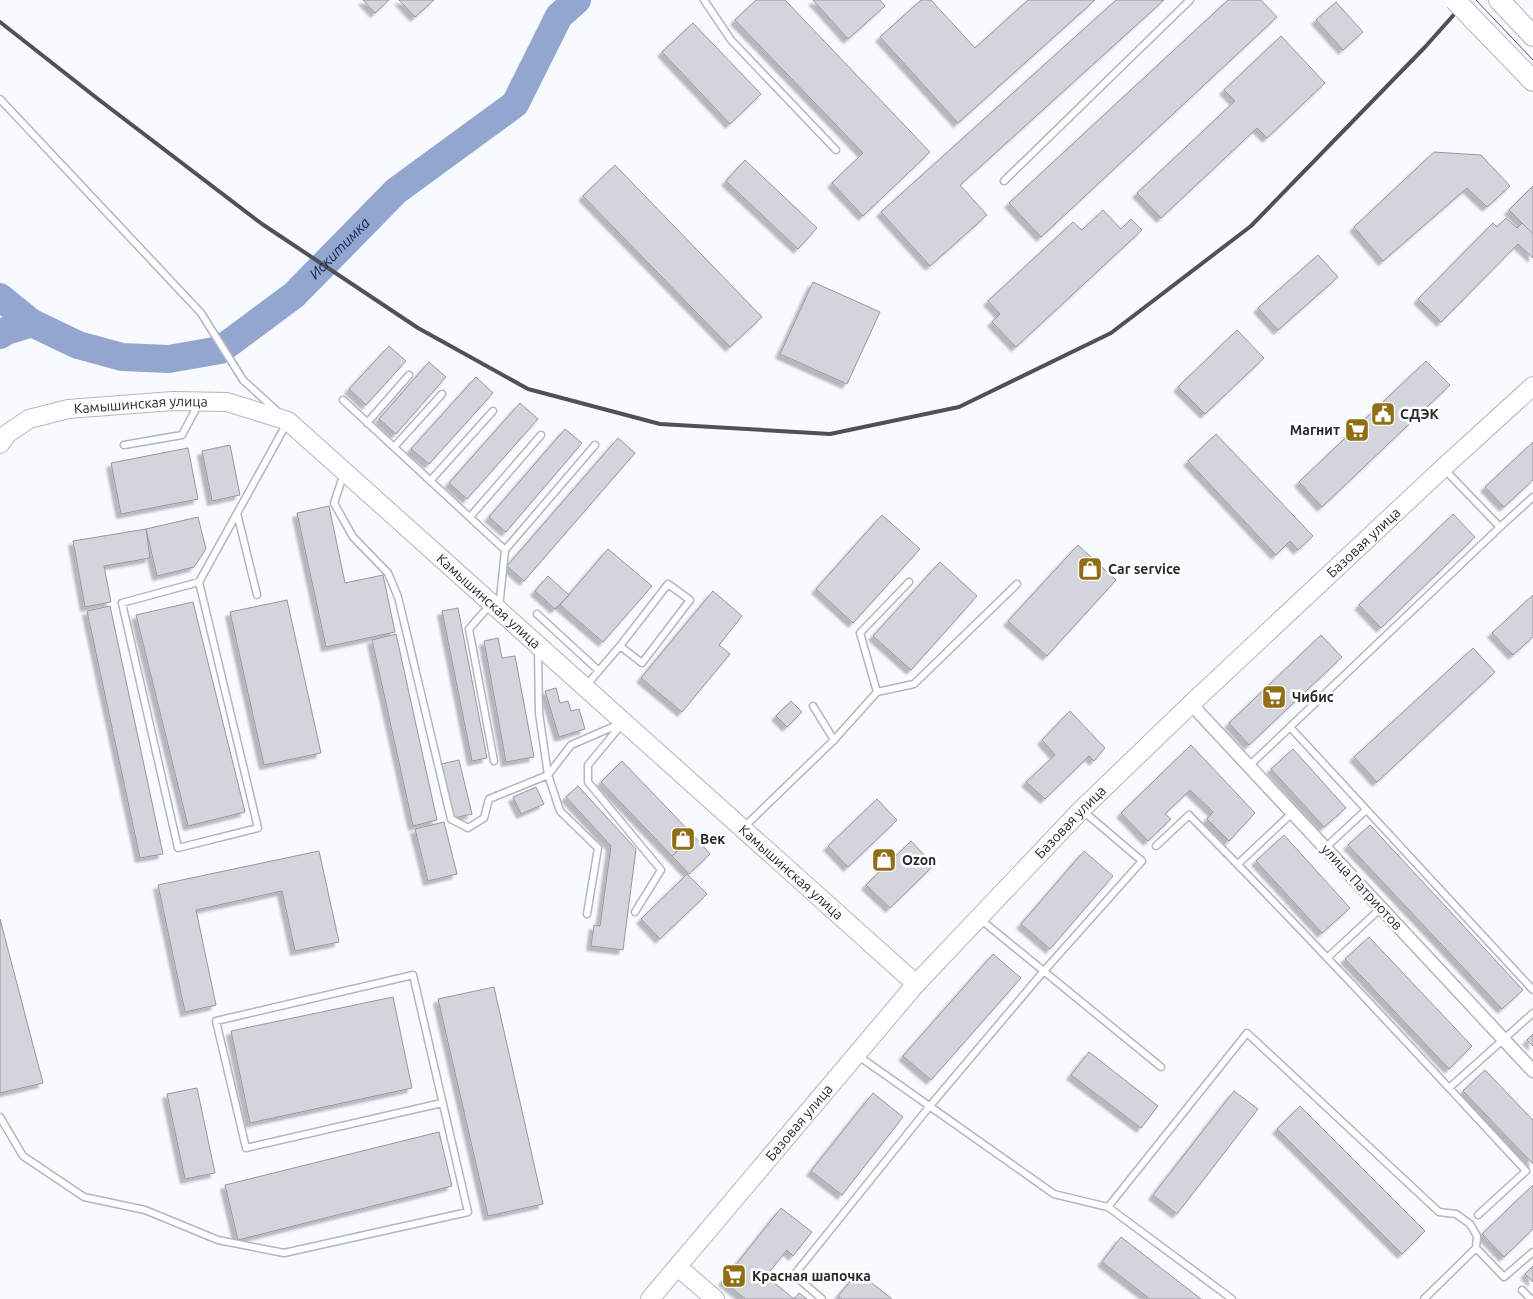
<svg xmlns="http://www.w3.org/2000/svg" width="1533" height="1299" font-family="Ubuntu,sans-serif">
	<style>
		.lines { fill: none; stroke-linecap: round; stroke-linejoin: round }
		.river { stroke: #93a6cf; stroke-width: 28 }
		.building { fill: #d2d5db; stroke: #96989e; filter: url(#shadow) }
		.lane-casing { stroke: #b3b6bc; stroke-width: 9 }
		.street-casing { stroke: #b3b6bc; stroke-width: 15 }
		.secondary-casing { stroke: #b3b6bc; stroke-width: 20 }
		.primary-casing { stroke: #b3b6bc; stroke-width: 22 }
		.lane { stroke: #fff; stroke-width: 6 }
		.street { stroke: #fff; stroke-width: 12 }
		.secondary { stroke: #fff; stroke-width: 18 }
		.primary { stroke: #fff; stroke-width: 20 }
		.tram { stroke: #505154; stroke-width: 1 }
		.rail { stroke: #505154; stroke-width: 4 }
		.primary-bridge-casing { stroke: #b3b6bc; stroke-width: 22; stroke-linecap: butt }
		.primary-bridge { stroke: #fff; stroke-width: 20 }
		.labels { text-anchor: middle; stroke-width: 5; stroke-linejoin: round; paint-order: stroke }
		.street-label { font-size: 14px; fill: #28292b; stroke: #fff }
		.poi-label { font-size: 14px; font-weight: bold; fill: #28292b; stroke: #fff; text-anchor: start }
		.water-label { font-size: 15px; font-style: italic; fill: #132759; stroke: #fff }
	</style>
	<defs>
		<filter id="shadow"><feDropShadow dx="-4.5" dy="4.5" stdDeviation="1" flood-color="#0004"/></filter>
	</defs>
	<rect width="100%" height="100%" fill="#f7faff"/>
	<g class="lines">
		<g class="river">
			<path id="s1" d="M 0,297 L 32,323 L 78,345 L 122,357 L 169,359 L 220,350 L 294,295 L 396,191 L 515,104 L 559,16 L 577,0"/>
			<path d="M 0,335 L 6,331 L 32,323"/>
		</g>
	</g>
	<path class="building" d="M 363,0 L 389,0 L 375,13 Z
		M 399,0 L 434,0 L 415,17 Z
		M 756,0 L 785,0 L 930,152 L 863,216 L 832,183 L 863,153 L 735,20 Z
		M 813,0 L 880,0 L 885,6 L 848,39 Z
		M 921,0 L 931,0 L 975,48 L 1028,0 L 1095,0 L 958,123 L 880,37 Z
		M 1116,0 L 1164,0 L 960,185 L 987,215 L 930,266 L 881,212 Z
		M 1228,0 L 1261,0 L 1277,17 L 1041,237 L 1009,203 Z
		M 1336,2 L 1363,32 L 1343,50 L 1316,20 Z
		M 693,23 L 761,94 L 730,124 L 662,52 Z
		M 1281,36 L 1325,83 L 1267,138 L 1257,128 L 1161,218 L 1137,193 L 1235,101 L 1224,90 Z
		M 1434,152 L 1481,155 L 1510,186 L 1487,207 L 1467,188 L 1383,261 L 1354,227 Z
		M 745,160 L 817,228 L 798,249 L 726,181 Z
		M 615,165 L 762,317 L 730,347 L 583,196 Z
		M 1533,186 L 1533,234 L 1509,210 Z
		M 1103,210 L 1121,229 L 1131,219 L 1142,230 L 1016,347 L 992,322 L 1000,314 L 988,301 L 1073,222 L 1082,230 Z
		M 1506,218 L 1517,228 L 1522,223 L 1533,234 L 1533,258 L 1518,244 L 1441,322 L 1418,299 L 1493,223 L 1497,227 Z
		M 1318,255 L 1338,277 L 1278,330 L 1258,308 Z
		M 813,282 L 880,312 L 847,384 L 780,354 Z
		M 1237,330 L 1264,358 L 1205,414 L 1178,387 Z
		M 389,346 L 406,361 L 366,405 L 349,389 Z
		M 1426,361 L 1450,385 L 1322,507 L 1299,482 Z
		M 429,362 L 446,377 L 396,434 L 379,419 Z
		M 476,377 L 493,393 L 429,464 L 411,449 Z
		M 520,403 L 538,419 L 467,499 L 449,483 Z
		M 565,429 L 582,443 L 506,532 L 489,517 Z
		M 1216,434 L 1313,536 L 1298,550 L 1290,541 L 1276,555 L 1188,461 Z
		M 618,438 L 635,453 L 524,581 L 507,566 Z
		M 1533,442 L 1533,480 L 1504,507 L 1485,487 Z
		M 230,445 L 240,495 L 212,501 L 202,451 Z
		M 188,448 L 198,499 L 121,514 L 111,463 Z
		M 329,506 L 345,583 L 383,575 L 395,632 L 326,647 L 297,513 Z
		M 1453,514 L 1475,537 L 1381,628 L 1359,605 Z
		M 882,515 L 920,549 L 853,623 L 816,589 Z
		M 198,517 L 206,549 L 194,567 L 157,576 L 146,529 Z
		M 146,529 L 150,558 L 104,566 L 111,602 L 85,607 L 73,541 Z
		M 1078,545 L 1116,580 L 1047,656 L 1008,621 Z
		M 608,549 L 652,586 L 603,642 L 560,605 Z
		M 940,562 L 977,596 L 911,670 L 873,636 Z
		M 548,576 L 569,595 L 555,609 L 535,591 Z
		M 713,591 L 742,616 L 719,645 L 730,654 L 682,712 L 641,678 Z
		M 1533,595 L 1533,637 L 1513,655 L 1492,633 Z
		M 287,600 L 321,753 L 264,765 L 230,612 Z
		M 193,602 L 245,812 L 188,826 L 136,615 Z
		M 110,606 L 163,854 L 140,858 L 87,611 Z
		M 458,608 L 487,758 L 472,761 L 442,611 Z
		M 396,634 L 437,820 L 413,826 L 372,640 Z
		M 1321,635 L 1342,657 L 1249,745 L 1229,723 Z
		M 498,638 L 502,658 L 515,656 L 534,757 L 506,762 L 484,641 Z
		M 1473,648 L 1495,672 L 1377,782 L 1354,757 Z
		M 556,688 L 560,703 L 568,701 L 571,711 L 579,709 L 585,729 L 559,737 L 545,691 Z
		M 791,701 L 802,712 L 787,727 L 776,716 Z
		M 1070,711 L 1105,748 L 1094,761 L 1089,756 L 1045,799 L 1026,782 L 1055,755 L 1042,740 Z
		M 1191,745 L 1255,813 L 1229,841 L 1207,819 L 1213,812 L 1190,790 L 1165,814 L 1171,819 L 1148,841 L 1121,813 Z
		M 1293,749 L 1346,808 L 1324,827 L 1271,769 Z
		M 459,760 L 472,814 L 454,818 L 441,764 Z
		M 622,761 L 693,835 L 672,856 L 601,782 Z
		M 578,786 L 636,849 L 623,950 L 591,946 L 594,925 L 600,926 L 611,846 L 566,797 Z
		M 536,787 L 544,804 L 521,814 L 513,797 Z
		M 877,799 L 897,820 L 848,867 L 828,846 Z
		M 444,822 L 457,874 L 428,881 L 415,829 Z
		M 1370,825 L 1523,990 L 1502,1009 L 1348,845 Z
		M 1284,835 L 1350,908 L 1322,933 L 1256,861 Z
		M 694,836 L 710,854 L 689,874 L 672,856 Z
		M 911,841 L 934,865 L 890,908 L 866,885 Z
		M 319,851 L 339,942 L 295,951 L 282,891 L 196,910 L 216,1005 L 185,1012 L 158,885 Z
		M 1084,851 L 1113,876 L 1050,949 L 1021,924 Z
		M 687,874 L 707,894 L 660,939 L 641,919 Z
		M 0,919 L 43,1083 L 0,1093 Z
		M 1369,937 L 1472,1046 L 1449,1069 L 1345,959 Z
		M 993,954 L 1021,978 L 931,1080 L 903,1056 Z
		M 494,987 L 543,1204 L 488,1216 L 438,999 Z
		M 393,997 L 412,1088 L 250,1123 L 231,1031 Z
		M 1533,1034 L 1533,1046 L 1527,1040 Z
		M 1089,1052 L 1158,1106 L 1141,1128 L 1071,1075 Z
		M 1485,1070 L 1533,1120 L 1533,1164 L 1463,1091 Z
		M 197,1088 L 215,1173 L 185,1179 L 167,1094 Z
		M 1234,1091 L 1258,1109 L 1177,1214 L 1153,1195 Z
		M 873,1093 L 903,1117 L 842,1195 L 811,1171 Z
		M 1300,1106 L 1425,1231 L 1402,1254 L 1277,1129 Z
		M 439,1132 L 452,1186 L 238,1240 L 225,1185 Z
		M 1533,1185 L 1533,1229 L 1504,1257 L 1482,1234 Z
		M 781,1208 L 812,1232 L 793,1256 L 787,1250 L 766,1276 L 794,1299 L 799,1293 L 807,1299 L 745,1299 L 723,1281 Z
		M 1121,1237 L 1201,1299 L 1150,1299 L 1102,1262 Z
		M 1533,1266 L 1533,1282 L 1525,1274 Z
		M 858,1272 L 892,1299 L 842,1299 L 838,1296 Z"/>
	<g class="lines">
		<defs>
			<path id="lane" d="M 704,0 L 731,40 L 836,150
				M 0,99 L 201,313 L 243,380 L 278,412
				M 1004,181 L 1190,0
				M 343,400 L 505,550 L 499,608
				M 367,423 L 409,375
				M 124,445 L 182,435 L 199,403
				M 394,447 L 442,394
				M 1444,469 L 1500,527
				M 344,473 L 334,503 L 353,537 L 388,573 L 398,597 L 451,819 L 468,828 L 484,818 L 489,799 L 548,775 L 539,713 L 538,650
				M 430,481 L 493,411
				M 237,513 L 257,595
				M 470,517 L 541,435
				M 505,550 L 595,445
				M 199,582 L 122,603 L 178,848 L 258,828 L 199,582 L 287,423
				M 490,605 L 469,629 L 494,761
				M 537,614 L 599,671
				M 585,687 L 620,646 L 642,663 L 690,600 L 668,584 L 620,646
				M 877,692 L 860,633 L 909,582
				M 813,706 L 834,740
				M 622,724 L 588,765 L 588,782 L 661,870 L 635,912
				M 1290,727 L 1533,990
				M 1249,766 L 1500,527 L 1533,497
				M 744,827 L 834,740 L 877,692 L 914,684 L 1017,584
				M 1156,846 L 1189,815 C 1304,931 1415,1051 1526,1171 L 1478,1215
				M 1325,848 L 1366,810
				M 1238,864 L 1292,813
				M 587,914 L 598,848 L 560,811 L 548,775 L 571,745 L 622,723
				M 980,919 L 1161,1067
				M 1327,958 L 1381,908
				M 857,1055 L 1054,1194 L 1108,1207 L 1232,1299
				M 1449,1088 L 1533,1013
				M 0,1117 L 23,1156 L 84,1197 L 145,1210 L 218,1240 L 284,1253 L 468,1212 L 413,975 L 216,1021 L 246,1148 L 442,1103
				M 1108,1207 L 1247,1033 L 1439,1212 L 1456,1214 L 1470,1224 L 1477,1236 L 1476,1248 L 1504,1277 L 1533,1252
				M 1522,1290 L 1531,1299
				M 822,1299 L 794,1275 L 929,1107 L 1043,972 L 1142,861 L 1083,811
				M 1424,1299 L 1476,1248"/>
			<path id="street" d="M 1191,704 L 1533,1071"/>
			<g id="secondary">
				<path id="s2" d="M 0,444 L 7,434 L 29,419 L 68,409 L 173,401 L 227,402 L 288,421 L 916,984"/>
				<path d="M 678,1267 L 715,1299"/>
				<path id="s3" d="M 650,1299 L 916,984 L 1081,810 L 1191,704 L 1443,468 L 1533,386"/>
			</g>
			<path id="primary" d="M 1499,0 L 1533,36
				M 1475,21 L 1533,81"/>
		</defs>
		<use href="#lane" class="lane-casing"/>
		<use href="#street" class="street-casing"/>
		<use href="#secondary" class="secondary-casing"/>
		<use href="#primary" class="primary-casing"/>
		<use href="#lane" class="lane"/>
		<use href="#street" class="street"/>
		<use href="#secondary" class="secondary"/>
		<use href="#primary" class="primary"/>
		<path class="tram" d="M 1476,0 L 1533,60"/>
		<path class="rail" d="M 0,22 L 98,99 L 262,224 L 418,328 L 528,389 L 660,424 L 830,434 L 959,407 L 1111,333 L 1251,226 L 1426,46 L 1467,0"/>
		<defs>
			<path id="primary-bridge" d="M 1455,0 L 1475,21"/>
		</defs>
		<use href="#primary-bridge" class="primary-bridge-casing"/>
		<use href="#primary-bridge" class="primary-bridge"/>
	</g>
	<defs>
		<symbol id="civic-square" viewBox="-11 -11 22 22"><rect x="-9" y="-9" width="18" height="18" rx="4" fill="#916e14" stroke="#fff"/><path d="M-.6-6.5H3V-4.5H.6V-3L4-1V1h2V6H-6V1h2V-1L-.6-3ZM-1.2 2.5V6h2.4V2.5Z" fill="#fff"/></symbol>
		<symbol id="supermarket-square" viewBox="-11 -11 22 22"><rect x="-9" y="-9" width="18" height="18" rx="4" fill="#916e14" stroke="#fff"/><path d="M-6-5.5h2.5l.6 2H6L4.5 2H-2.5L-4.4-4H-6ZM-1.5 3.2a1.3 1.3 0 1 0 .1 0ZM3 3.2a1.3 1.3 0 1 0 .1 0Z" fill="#fff"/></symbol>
		<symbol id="shop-square" viewBox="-11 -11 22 22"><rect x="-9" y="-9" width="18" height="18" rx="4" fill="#916e14" stroke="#fff"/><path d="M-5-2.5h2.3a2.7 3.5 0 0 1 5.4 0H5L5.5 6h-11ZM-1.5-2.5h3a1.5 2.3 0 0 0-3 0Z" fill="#fff"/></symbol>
	</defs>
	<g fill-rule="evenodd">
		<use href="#civic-square" x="1369" y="400" width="28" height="28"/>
		<use href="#supermarket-square" x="1343" y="416" width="28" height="28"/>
		<use href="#shop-square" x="1076" y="555" width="28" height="28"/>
		<use href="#supermarket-square" x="1260" y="683" width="28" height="28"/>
		<use href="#shop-square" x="669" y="825" width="28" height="28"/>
		<use href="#shop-square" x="870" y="846" width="28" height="28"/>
		<use href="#supermarket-square" x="720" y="1262" width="28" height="28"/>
	</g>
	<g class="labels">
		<g class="street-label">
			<text dy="5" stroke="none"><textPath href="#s2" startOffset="152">Камышинская улица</textPath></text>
			<text dy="5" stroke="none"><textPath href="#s3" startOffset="1041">Базовая улица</textPath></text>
			<text dy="5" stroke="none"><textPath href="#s2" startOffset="572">Камышинская улица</textPath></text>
			<text dy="5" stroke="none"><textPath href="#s3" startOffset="636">Базовая улица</textPath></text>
			<text dy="5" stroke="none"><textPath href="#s2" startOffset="978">Камышинская улица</textPath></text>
			<text transform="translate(1362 887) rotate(47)" y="5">улица Патриотов</text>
			<text dy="5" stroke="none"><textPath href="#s3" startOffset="231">Базовая улица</textPath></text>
		</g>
		<g class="poi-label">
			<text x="1400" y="419">СДЭК</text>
			<text x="1340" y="435" text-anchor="end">Магнит</text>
			<text x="1108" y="574">Car service</text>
			<text x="1292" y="702">Чибис</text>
			<text x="700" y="844">Век</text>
			<text x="902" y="865">Ozon</text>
			<text x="752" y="1281">Красная шапочка</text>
		</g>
		<g class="water-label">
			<text dy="5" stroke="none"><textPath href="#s1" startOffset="394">Искитимка</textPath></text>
		</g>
	</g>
</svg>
